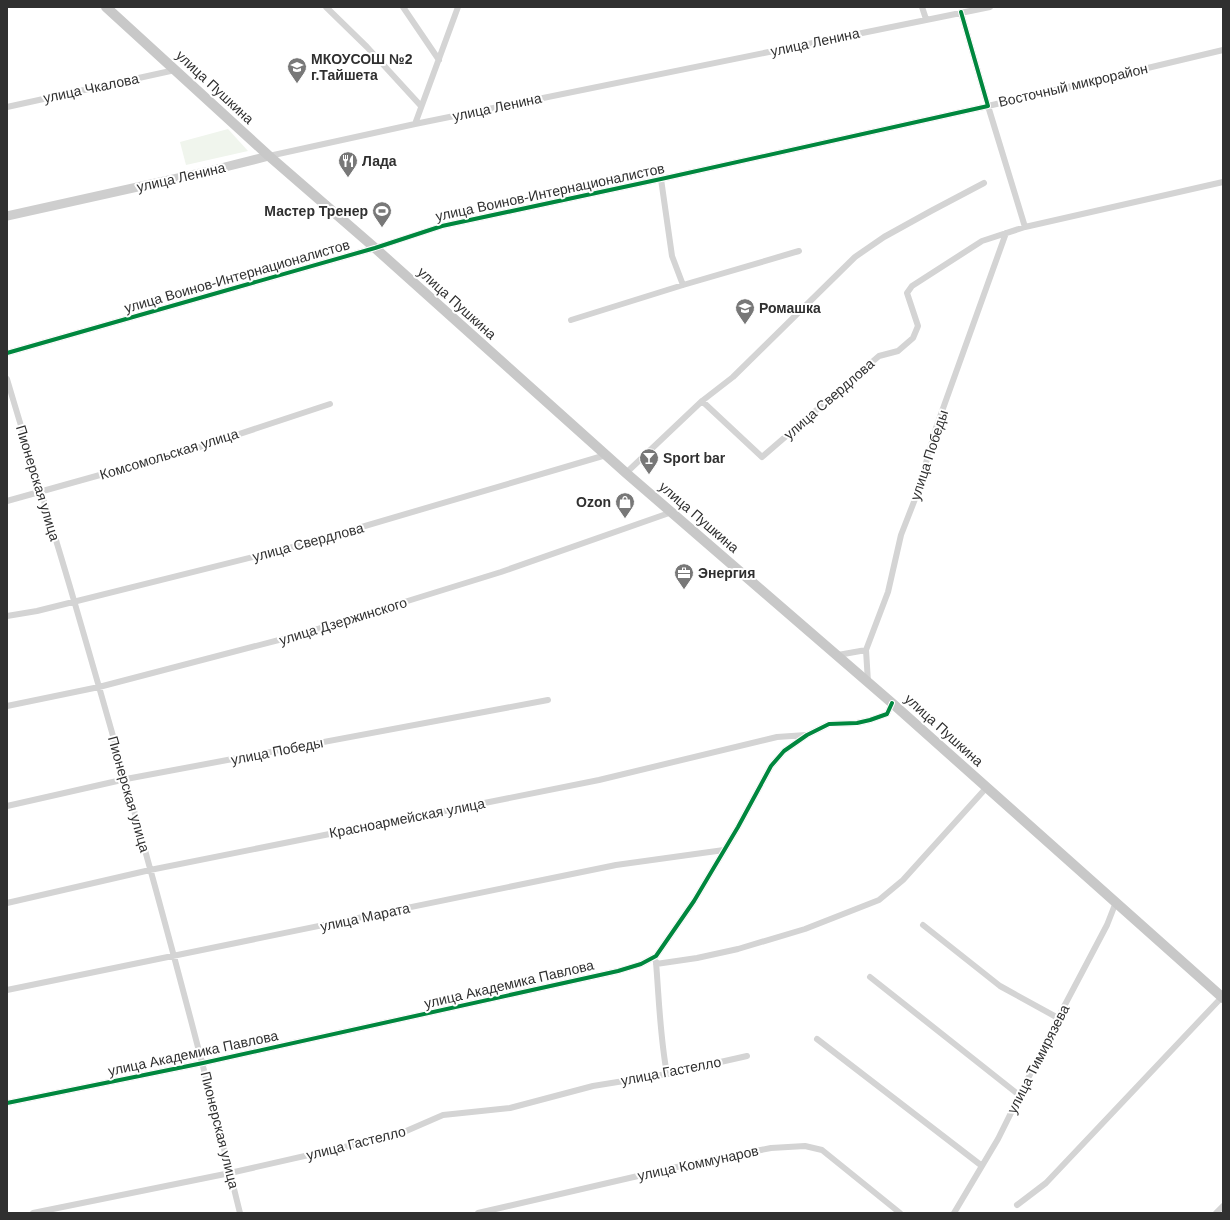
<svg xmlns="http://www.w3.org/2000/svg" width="1230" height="1220" font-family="Helvetica,sans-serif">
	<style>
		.green { fill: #f0f5ed }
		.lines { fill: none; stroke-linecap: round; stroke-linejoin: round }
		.minor { stroke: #d4d4d4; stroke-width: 6 }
		.secondary { stroke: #cecece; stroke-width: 9 }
		.primary { stroke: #c8c8c8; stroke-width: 10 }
		.cycleway-casing { stroke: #fff; stroke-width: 6 }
		.cycleway { stroke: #00873e; stroke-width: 4 }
		.labels { text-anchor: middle; stroke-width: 4; stroke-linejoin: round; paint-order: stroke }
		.street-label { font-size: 14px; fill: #303030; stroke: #fff }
		.poi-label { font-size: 14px; font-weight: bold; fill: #303030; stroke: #fff; text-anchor: start }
	</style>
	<rect width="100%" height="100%" fill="#fff"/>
	<path class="green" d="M 228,129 L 248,151 L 186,165 L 180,142 Z"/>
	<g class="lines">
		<path class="minor" d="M 326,7 L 367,47 L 421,106
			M 403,7 L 439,60
			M 922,7 L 926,19
			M 1223,50 L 988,106 L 1025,227 L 1223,182
			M 7,107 L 175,70
			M 415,124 L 458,7
			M 269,156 L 415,124 L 990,7
			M 661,179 L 672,256 L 683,285
			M 571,320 L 683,285 L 799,251
			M 7,353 L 375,248 L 442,226 L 661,179 L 988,106 L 961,12
			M 7,379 C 29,454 53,528 75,604 C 134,806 190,1009 240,1213
			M 702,401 L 762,457 L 879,356 L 898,351 L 913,338 L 918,326 L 907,293 L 912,286 L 982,241 L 1025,227
			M 626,473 L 702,401 L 733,377 L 855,257 L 884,237 L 931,211 L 984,183
			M 7,501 L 200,447 L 330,404
			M 7,616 L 37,611 L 297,546 L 606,455
			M 866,650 L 868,682
			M 838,655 L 866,650 L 888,592 L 901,535 L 917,494 L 936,428 L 1006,233
			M 7,706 L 99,687 L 298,635 L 501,572 L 672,512
			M 7,806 L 126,779 L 548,700
			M 7,903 L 150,870 L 599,780 L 777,737 L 806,735
			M 923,925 L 1000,986 L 1058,1018
			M 656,962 C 659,999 660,1037 667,1074
			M 656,964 L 697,958 L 738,949 L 805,929 L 879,900 L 903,880 L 987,787
			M 870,977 L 1019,1095
			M 7,990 L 616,865 L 724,850
			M 817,1039 L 982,1166
			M 7,1103 L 203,1063 L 618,971 L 641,964 L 656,956 L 694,901 L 738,827 L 771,766 L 784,751 L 807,735 L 829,724 L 857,723 L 870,720 L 887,714 L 892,703
			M 1017,1205 L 1046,1183 L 1222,997
			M 33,1213 L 230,1173 L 397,1135 L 443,1115 L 510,1108 L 593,1086 L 667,1074 L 747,1056
			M 478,1213 L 694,1163 L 771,1148 L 805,1146 L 822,1150 L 900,1213
			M 954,1213 L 998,1139 L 1058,1018 L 1107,925 L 1116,902
			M 1216,1213 L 1223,1206"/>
		<path class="secondary" d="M 7,216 L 205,172 L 269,156"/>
		<path class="primary" d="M 106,7 L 269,156 L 375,248 L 626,473 L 892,703 L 1223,998"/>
		<defs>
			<path id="cycleway" d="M 7,353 L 375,248 L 442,226 L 661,179 L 988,106 L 961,12
				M 7,1103 L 203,1063 L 618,971 L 641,964 L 656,956 L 694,901 L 738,827 L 771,766 L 784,751 L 807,735 L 829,724 L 857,723 L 870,720 L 887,714 L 892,703"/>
		</defs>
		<use href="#cycleway" class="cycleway-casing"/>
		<use href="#cycleway" class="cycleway"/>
	</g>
	<defs>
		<symbol id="school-pin" viewBox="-11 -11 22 30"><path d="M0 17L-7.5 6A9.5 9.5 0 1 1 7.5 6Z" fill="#787878" stroke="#fff"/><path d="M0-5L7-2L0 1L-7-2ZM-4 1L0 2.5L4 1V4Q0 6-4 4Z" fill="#fff"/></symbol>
		<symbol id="restaurant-pin" viewBox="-11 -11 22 30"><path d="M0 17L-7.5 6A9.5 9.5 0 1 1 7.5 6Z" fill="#787878" stroke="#fff"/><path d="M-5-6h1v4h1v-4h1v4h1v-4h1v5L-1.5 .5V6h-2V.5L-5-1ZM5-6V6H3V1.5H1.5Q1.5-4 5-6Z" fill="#fff"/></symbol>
		<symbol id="stadium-pin" viewBox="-11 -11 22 30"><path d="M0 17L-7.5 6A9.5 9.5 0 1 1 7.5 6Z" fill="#787878" stroke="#fff"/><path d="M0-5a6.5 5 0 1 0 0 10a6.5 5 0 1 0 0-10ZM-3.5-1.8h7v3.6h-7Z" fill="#fff"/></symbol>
		<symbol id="bar-pin" viewBox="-11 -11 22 30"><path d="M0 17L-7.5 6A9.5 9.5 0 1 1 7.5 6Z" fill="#787878" stroke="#fff"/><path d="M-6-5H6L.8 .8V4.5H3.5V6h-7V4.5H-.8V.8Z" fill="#fff"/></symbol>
		<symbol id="shop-pin" viewBox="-11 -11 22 30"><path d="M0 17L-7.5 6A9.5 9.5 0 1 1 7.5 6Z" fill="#787878" stroke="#fff"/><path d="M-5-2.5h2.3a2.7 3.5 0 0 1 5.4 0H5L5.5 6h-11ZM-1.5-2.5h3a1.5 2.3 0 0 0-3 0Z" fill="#fff"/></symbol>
		<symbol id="office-pin" viewBox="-11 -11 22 30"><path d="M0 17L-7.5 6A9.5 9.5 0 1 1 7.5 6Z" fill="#787878" stroke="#fff"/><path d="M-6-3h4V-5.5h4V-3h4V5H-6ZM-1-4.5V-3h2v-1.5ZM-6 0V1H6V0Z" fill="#fff"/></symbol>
	</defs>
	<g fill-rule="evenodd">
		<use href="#school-pin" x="286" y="56" width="22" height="30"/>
		<use href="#restaurant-pin" x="337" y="150" width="22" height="30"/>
		<use href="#stadium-pin" x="371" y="200" width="22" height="30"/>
		<use href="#school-pin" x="734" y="297" width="22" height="30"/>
		<use href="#bar-pin" x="638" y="447" width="22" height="30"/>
		<use href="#shop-pin" x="614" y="491" width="22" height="30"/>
		<use href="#office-pin" x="673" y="562" width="22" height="30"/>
	</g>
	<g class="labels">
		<g class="street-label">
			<text transform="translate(815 42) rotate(-12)" y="5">улица Ленина</text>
			<text transform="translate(1073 85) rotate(-13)" y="5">Восточный микрорайон</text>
			<text transform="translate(215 87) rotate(43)" y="5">улица Пушкина</text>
			<text transform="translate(91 88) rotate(-12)" y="5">улица Чкалова</text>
			<text transform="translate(497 107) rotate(-12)" y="5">улица Ленина</text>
			<text transform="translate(181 177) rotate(-13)" y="5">улица Ленина</text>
			<text transform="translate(550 192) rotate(-12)" y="5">улица Воинов-Интернационалистов</text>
			<text transform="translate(237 276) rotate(-16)" y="5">улица Воинов-Интернационалистов</text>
			<text transform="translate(457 303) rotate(42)" y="5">улица Пушкина</text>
			<text transform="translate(829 399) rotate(-41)" y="5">улица Свердлова</text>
			<text transform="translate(169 454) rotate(-17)" y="5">Комсомольская улица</text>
			<text transform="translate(929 455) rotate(-72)" y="5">улица Победы</text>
			<text transform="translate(38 483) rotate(73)" y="5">Пионерская улица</text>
			<text transform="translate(699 517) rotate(41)" y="5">улица Пушкина</text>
			<text transform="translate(308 542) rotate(-15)" y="5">улица Свердлова</text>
			<text transform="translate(343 621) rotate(-17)" y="5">улица Дзержинского</text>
			<text transform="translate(944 730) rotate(42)" y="5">улица Пушкина</text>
			<text transform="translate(277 751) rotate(-11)" y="5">улица Победы</text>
			<text transform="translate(129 794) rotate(74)" y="5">Пионерская улица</text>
			<text transform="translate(407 818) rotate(-11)" y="5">Красноармейская улица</text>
			<text transform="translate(365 917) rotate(-12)" y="5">улица Марата</text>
			<text transform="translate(509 984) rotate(-13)" y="5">улица Академика Павлова</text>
			<text transform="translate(193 1053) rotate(-12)" y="5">улица Академика Павлова</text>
			<text transform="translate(1038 1059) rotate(-63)" y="5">улица Тимирязева</text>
			<text transform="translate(671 1071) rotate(-11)" y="5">улица Гастелло</text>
			<text transform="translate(220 1130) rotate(76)" y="5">Пионерская улица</text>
			<text transform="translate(356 1143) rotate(-14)" y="5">улица Гастелло</text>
			<text transform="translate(698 1163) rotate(-12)" y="5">улица Коммунаров</text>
		</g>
		<g class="poi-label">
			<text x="311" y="64">МКОУСОШ №2<tspan x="311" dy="16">г.Тайшета</tspan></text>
			<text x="362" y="166">Лада</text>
			<text x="368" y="216" text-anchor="end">Мастер Тренер</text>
			<text x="759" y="313">Ромашка</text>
			<text x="663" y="463">Sport bar</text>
			<text x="611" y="507" text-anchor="end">Ozon</text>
			<text x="698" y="578">Энергия</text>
		</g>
	</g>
	<rect width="1230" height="1220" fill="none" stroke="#303030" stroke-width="16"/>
</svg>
